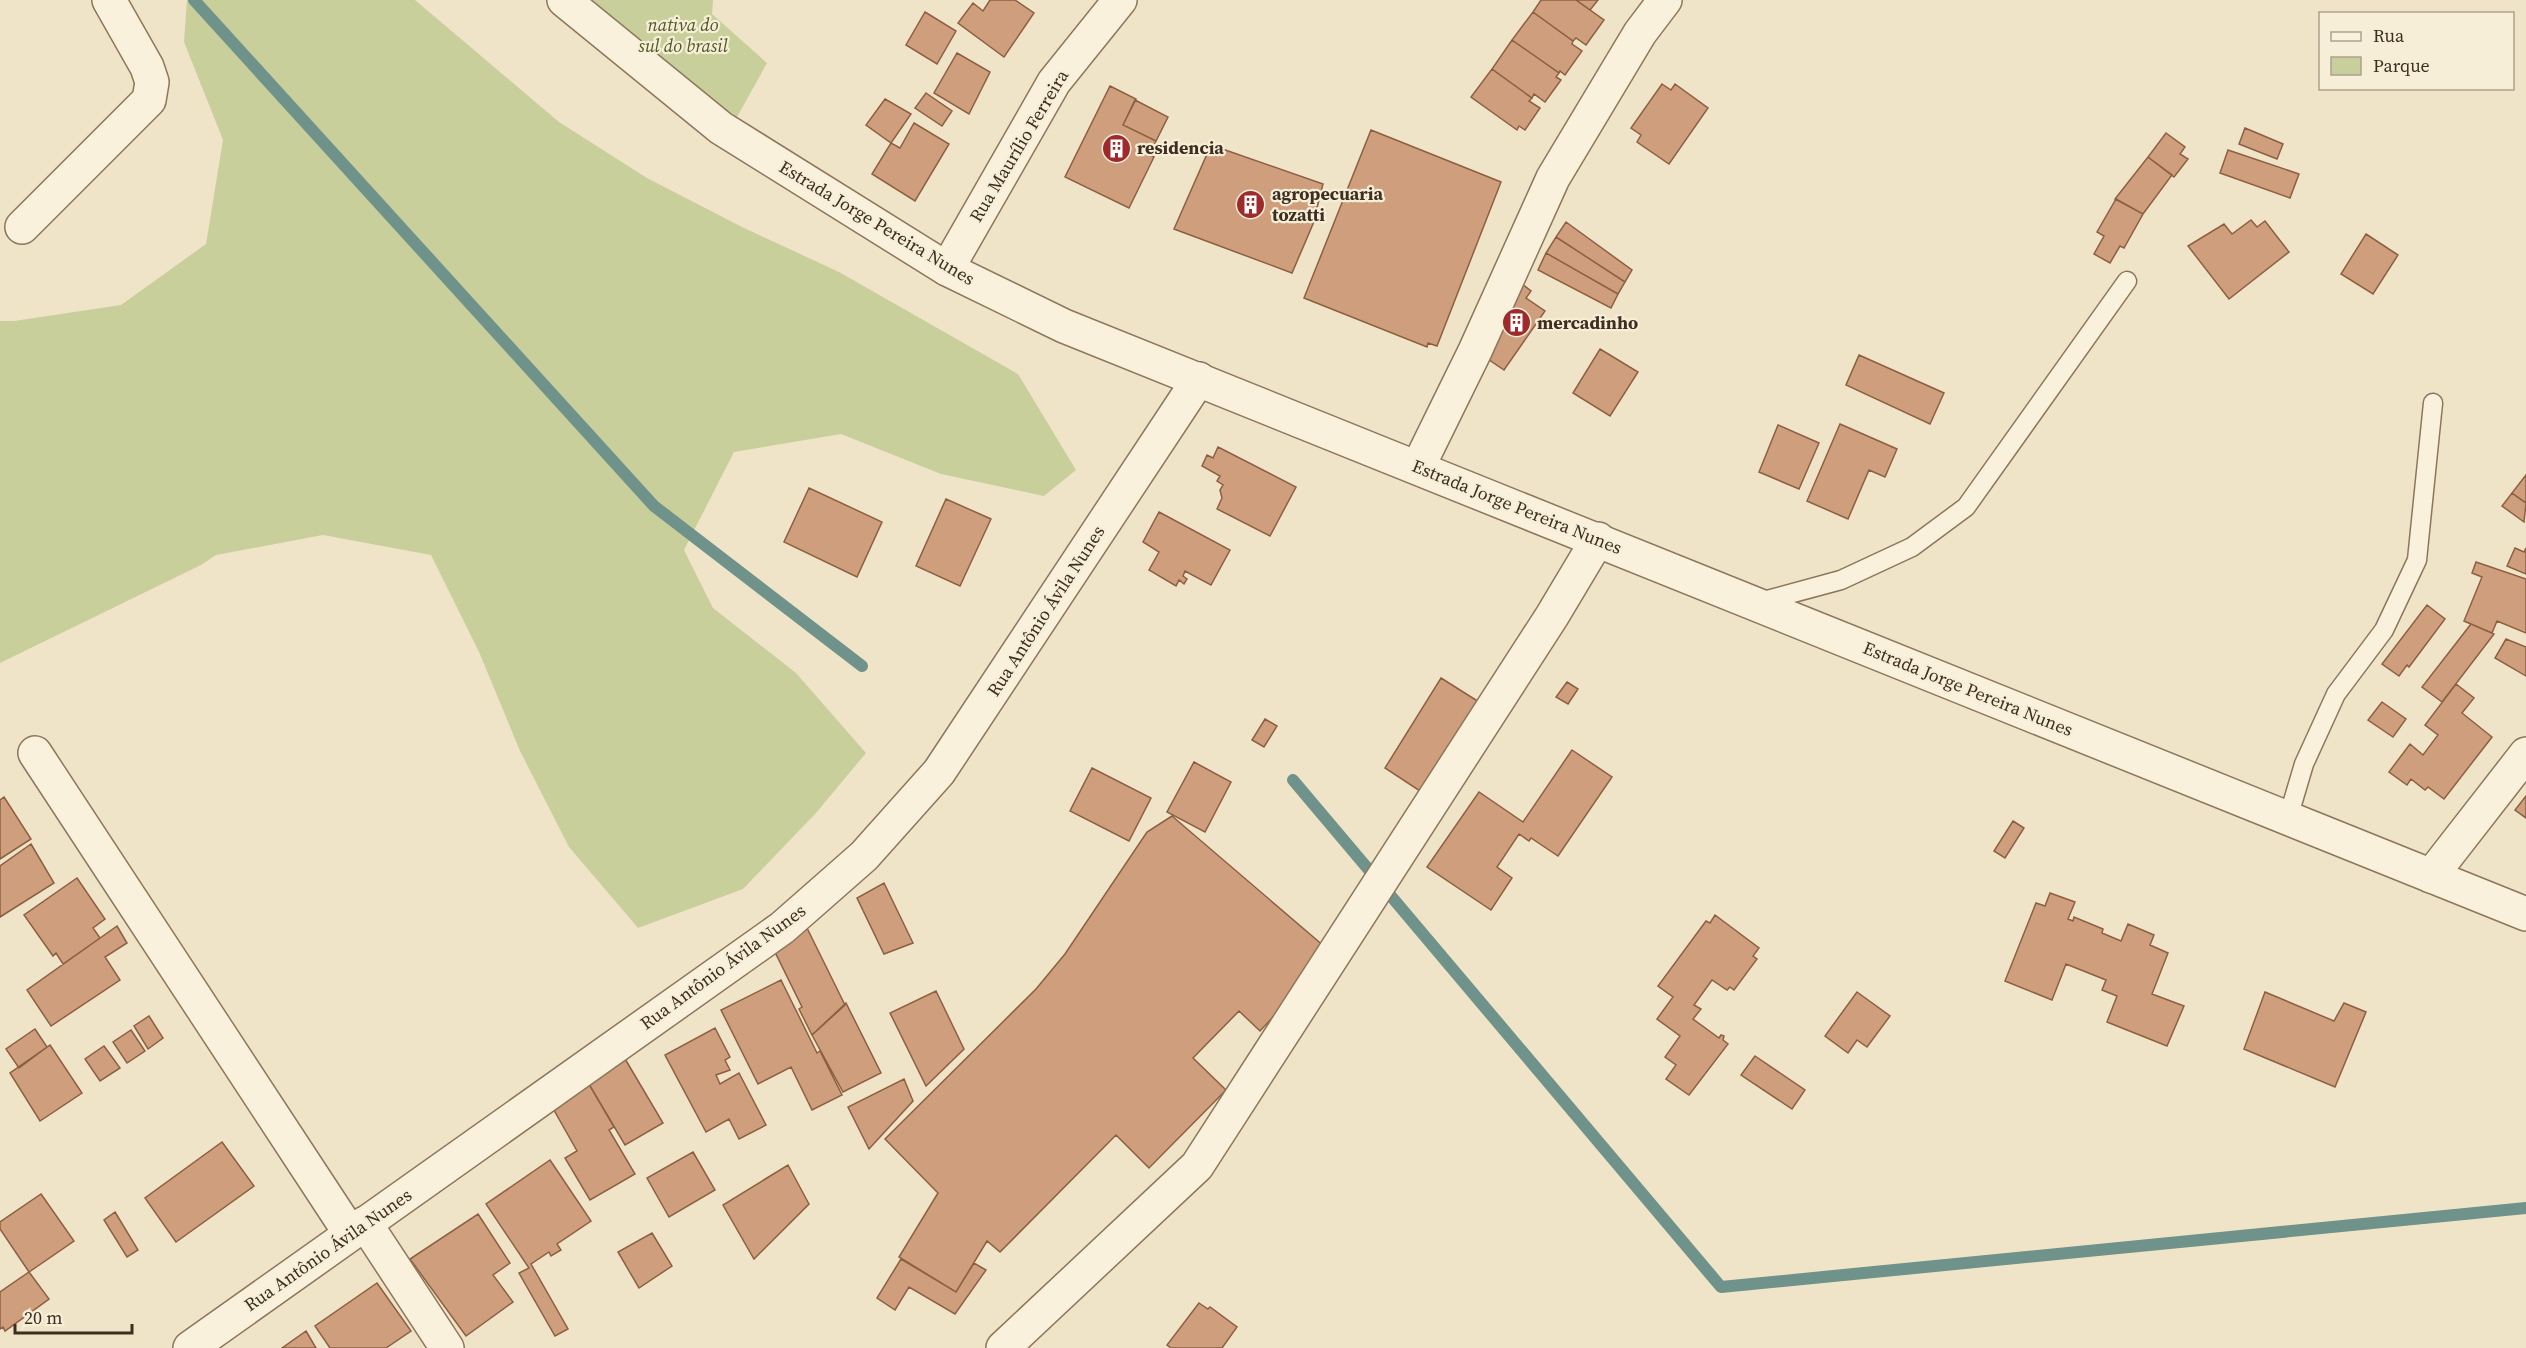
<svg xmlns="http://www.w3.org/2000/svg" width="2526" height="1348" font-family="'Source Serif 4',serif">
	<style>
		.green { fill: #c9cf9b }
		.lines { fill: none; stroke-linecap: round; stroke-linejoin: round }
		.stream { stroke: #6f938a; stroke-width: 12 }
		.building { fill: #cf9f7d; stroke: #8d5f41; stroke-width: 1.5 }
		.service-casing { stroke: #8d765c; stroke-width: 21 }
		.minor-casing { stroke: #8d765c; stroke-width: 36 }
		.tertiary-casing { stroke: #8d765c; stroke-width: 36 }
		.service { stroke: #faf1dc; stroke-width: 18 }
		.minor { stroke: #faf1dc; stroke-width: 33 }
		.tertiary { stroke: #faf1dc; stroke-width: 33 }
		.labels { text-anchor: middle; stroke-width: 4.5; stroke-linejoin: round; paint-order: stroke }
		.park-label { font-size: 18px; font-style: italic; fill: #4d5a26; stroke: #f7eed8 }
		.street-label { font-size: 18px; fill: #3d2e20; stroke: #f7eed8 }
		.poi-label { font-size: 18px; font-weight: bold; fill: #3d2e20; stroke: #f7eed8; text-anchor: start }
	</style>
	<rect width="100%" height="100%" fill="#f0e4c8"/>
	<path class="green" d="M 187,0 L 415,0 L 559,122 L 647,178 L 742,227 L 839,272 L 1018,374 L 1076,470 L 1044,496 L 941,474 L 841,434 L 734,452 L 684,550 L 713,608 L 796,673 L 866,753 L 816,813 L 743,889 L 638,928 L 569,847 L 520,751 L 479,652 L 431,555 L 323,535 L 216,555 L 201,565 L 0,663 L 0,321 L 14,321 L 121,305 L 206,244 L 223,140 L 184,42 Z
		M 587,0 L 713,0 L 712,14 L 767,63 L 737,117 L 656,58 Z"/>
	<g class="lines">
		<path class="stream" d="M 194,0 L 654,506 L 862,666
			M 1293,780 L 1721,1287 L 2526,1208"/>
	</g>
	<path class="building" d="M 990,0 L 1015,0 L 1034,13 L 1004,57 L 958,23 L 973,3 L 983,11 Z
		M 1541,0 L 1576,0 L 1604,20 L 1586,45 L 1576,38 L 1573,41 L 1533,12 Z
		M 1576,0 L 1598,0 L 1590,10 Z
		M 925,12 L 956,31 L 937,64 L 906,45 Z
		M 1533,12 L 1573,41 L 1572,44 L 1582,51 L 1565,75 L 1560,71 L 1559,73 L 1512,40 Z
		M 1512,40 L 1559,73 L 1556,77 L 1561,80 L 1545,102 L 1534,94 L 1532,98 L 1492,69 Z
		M 957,53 L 990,72 L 969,114 L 934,93 Z
		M 1492,69 L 1532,98 L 1529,101 L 1540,108 L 1525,130 L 1519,126 L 1517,130 L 1471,97 Z
		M 1662,84 L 1671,90 L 1675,84 L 1708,108 L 1669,164 L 1637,142 L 1641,135 L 1631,128 Z
		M 1110,86 L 1136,99 L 1123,125 L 1156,141 L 1149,155 L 1154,157 L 1129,208 L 1065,177 Z
		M 926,93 L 952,111 L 942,126 L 915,108 Z
		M 885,99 L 911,114 L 891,143 L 866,125 Z
		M 1135,100 L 1168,117 L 1156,141 L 1123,125 Z
		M 914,123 L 949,144 L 915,201 L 872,174 L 891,143 L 900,148 Z
		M 2245,128 L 2283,144 L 2277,159 L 2239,144 Z
		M 1371,130 L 1501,182 L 1437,346 L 1428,343 L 1427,347 L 1304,298 Z
		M 2166,133 L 2185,147 L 2180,154 L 2188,159 L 2174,177 L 2148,157 Z
		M 1211,145 L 1323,184 L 1313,224 L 1292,273 L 1174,229 Z
		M 2228,150 L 2299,174 L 2290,198 L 2220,173 Z
		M 2148,157 L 2172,175 L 2143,214 L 2115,199 Z
		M 2116,199 L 2143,214 L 2124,248 L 2120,246 L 2110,263 L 2094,254 L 2104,236 L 2097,232 Z
		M 2251,220 L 2257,227 L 2265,221 L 2289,252 L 2229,299 L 2188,246 L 2224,224 L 2232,234 Z
		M 1566,222 L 1632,270 L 1625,282 L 1556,237 Z
		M 2366,234 L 2398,255 L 2373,294 L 2341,274 Z
		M 1556,237 L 1625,282 L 1618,294 L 1546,253 Z
		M 1546,253 L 1618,294 L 1611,308 L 1538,270 Z
		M 1522,284 L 1531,291 L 1526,298 L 1545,311 L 1504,370 L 1485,357 L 1500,336 L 1491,329 Z
		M 1600,349 L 1638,372 L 1610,416 L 1573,393 Z
		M 1859,355 L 1944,393 L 1930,424 L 1846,385 Z
		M 1840,424 L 1897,449 L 1885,477 L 1869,470 L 1848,519 L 1807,501 Z
		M 1778,425 L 1819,443 L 1799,489 L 1759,472 Z
		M 1218,447 L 1296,487 L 1270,536 L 1217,509 L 1222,498 L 1220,490 L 1223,485 L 1217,481 L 1220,476 L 1202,466 L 1207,455 L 1213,458 Z
		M 2526,475 L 2526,503 L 2512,493 Z
		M 809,488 L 882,522 L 857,577 L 784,542 Z
		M 2512,493 L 2526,503 L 2524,522 L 2502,506 Z
		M 946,499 L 991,519 L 960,586 L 916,566 Z
		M 1159,512 L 1230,550 L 1211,585 L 1185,571 L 1183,576 L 1187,579 L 1184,584 L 1179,580 L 1176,586 L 1149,570 L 1159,552 L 1143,542 Z
		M 2515,548 L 2524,552 L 2526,548 L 2526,574 L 2507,566 Z
		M 2476,562 L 2526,579 L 2526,633 L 2497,621 L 2492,633 L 2464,621 L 2482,577 L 2472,573 Z
		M 2427,605 L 2445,619 L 2409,667 L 2407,665 L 2399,676 L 2382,664 Z
		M 2471,624 L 2494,634 L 2442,702 L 2422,687 Z
		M 2506,639 L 2526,647 L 2526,676 L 2495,658 Z
		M 1441,678 L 1487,707 L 1423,793 L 1385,768 Z
		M 1567,682 L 1578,689 L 1568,704 L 1556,697 Z
		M 2456,684 L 2474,698 L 2462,713 L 2492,737 L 2444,799 L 2428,787 L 2425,790 L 2411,779 L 2407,785 L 2389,772 L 2410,744 L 2423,755 L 2438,735 L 2425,725 Z
		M 2382,702 L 2406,719 L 2393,737 L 2368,720 Z
		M 1265,719 L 1277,726 L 1264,747 L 1252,740 Z
		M 1572,750 L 1612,777 L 1558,856 L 1531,838 L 1529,841 L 1519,834 L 1497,867 L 1512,878 L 1491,910 L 1427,867 L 1479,792 L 1523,822 Z
		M 1194,762 L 1231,782 L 1205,832 L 1167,812 Z
		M 1092,768 L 1151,798 L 1129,841 L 1070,811 Z
		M 2526,796 L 2526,818 L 2515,810 Z
		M 4,797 L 31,839 L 0,859 L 0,800 Z
		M 1172,816 L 1332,953 L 1260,1031 L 1239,1011 L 1193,1058 L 1226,1090 L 1149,1168 L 1116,1135 L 1000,1252 L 987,1241 L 956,1292 L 899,1257 L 938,1193 L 885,1139 L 1036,989 L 1065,954 L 1147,832 Z
		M 2013,821 L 2024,828 L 2005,858 L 1994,851 Z
		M 31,844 L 54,883 L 0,917 L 0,866 Z
		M 77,878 L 105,919 L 93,928 L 100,938 L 63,964 L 56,953 L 53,956 L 24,915 Z
		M 884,883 L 913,943 L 884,954 L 857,898 Z
		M 2050,893 L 2075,902 L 2068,919 L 2073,921 L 2074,917 L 2103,929 L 2102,933 L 2121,941 L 2128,924 L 2154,935 L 2150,945 L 2168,953 L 2152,994 L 2184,1006 L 2167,1046 L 2107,1022 L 2117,996 L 2102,990 L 2106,980 L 2066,964 L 2052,1000 L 2005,981 L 2036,903 L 2045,906 Z
		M 1715,915 L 1759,948 L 1753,956 L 1757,959 L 1734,990 L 1730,987 L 1727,990 L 1712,980 L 1694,1005 L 1701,1009 L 1693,1019 L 1719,1038 L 1721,1035 L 1724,1036 L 1723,1040 L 1728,1044 L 1689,1095 L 1666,1079 L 1676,1065 L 1665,1057 L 1680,1036 L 1657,1019 L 1673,997 L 1658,986 L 1706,921 L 1710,923 Z
		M 117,926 L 127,943 L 105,957 L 120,980 L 51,1026 L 27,990 Z
		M 807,928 L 845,1005 L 812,1035 L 799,1009 L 802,1007 L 772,946 Z
		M 781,980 L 817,1053 L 820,1051 L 842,1095 L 812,1110 L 791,1067 L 758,1084 L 721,1010 Z
		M 936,991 L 964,1049 L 926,1086 L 890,1013 Z
		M 1857,992 L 1890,1016 L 1867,1047 L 1857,1040 L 1848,1053 L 1825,1036 Z
		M 2265,992 L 2334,1021 L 2344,1003 L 2366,1012 L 2335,1087 L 2244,1049 Z
		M 846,1003 L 881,1073 L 843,1092 L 812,1035 Z
		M 149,1016 L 163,1038 L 148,1049 L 134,1026 Z
		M 715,1028 L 730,1057 L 725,1060 L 730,1070 L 716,1075 L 720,1084 L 739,1073 L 766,1125 L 739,1139 L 729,1119 L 706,1132 L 665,1055 Z
		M 35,1029 L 47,1047 L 19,1068 L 6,1049 Z
		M 131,1030 L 145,1051 L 127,1063 L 113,1042 Z
		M 50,1045 L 82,1093 L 40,1121 L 10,1073 Z
		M 104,1046 L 120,1068 L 100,1081 L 85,1059 Z
		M 621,1052 L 663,1123 L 625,1145 L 583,1074 Z
		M 1755,1056 L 1805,1090 L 1792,1109 L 1741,1075 Z
		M 583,1074 L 614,1127 L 609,1130 L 635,1174 L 590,1200 L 565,1158 L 577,1151 L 546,1096 Z
		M 904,1079 L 913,1101 L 869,1149 L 848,1107 Z
		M 222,1142 L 254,1186 L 176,1242 L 145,1198 Z
		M 693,1152 L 715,1190 L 669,1217 L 647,1178 Z
		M 550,1160 L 591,1221 L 557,1244 L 561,1250 L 551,1256 L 549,1252 L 531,1264 L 568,1329 L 555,1336 L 519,1273 L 529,1268 L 486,1204 Z
		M 788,1165 L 809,1204 L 754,1259 L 723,1205 Z
		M 41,1194 L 74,1241 L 29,1272 L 0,1229 L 0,1222 Z
		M 115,1212 L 138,1250 L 127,1257 L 104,1220 Z
		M 478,1214 L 510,1263 L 493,1275 L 513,1302 L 466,1336 L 410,1259 Z
		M 652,1233 L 672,1266 L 639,1288 L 618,1252 Z
		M 901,1259 L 956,1292 L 974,1263 L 986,1270 L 955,1314 L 909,1287 L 895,1310 L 877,1298 Z
		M 29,1272 L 49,1299 L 5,1331 L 3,1327 L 0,1329 L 0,1292 Z
		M 377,1283 L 411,1331 L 386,1348 L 330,1348 L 315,1326 Z
		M 1199,1303 L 1208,1309 L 1210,1307 L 1237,1327 L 1222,1348 L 1171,1348 L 1167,1345 Z
		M 306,1331 L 316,1348 L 282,1348 Z"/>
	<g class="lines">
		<defs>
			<path id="service" d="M 1756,603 L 1841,580 L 1912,547 L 1966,507 L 2127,281
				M 2288,818 L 2304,764 L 2336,694 L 2384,630 L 2417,560 L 2433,403"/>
			<path id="minor" d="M 22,227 L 149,100 L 152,82 L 147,67 L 109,0
				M 947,269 L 1054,82 L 1120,0
				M 1418,467 L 1475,351 L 1553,178 L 1640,33 L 1665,0
				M 35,753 L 350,1233
				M 2431,876 L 2526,754
				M 365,1223 L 447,1348
				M 190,1348 L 782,928 L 864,856 L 939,772 L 1199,379
				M 1003,1348 L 1197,1166 L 1552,616 L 1598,539"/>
			<path id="tertiary" d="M 564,0 L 721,128 L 947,269 L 1064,326 L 2526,914"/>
		</defs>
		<use href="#service" class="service-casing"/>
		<use href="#minor" class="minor-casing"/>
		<use href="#tertiary" class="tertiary-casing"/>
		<use href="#service" class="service"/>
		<use href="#minor" class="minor"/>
		<use href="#tertiary" class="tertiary"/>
	</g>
	<defs>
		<symbol id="building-disc" viewBox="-11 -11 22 22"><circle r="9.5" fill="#9e2a2b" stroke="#f7eed8"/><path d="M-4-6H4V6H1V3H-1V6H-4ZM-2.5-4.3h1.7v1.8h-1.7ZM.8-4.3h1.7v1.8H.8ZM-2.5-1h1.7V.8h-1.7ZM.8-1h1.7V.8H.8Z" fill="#fff"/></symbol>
	</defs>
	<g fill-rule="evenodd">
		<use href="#building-disc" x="1100" y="132" width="33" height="33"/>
		<use href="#building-disc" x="1234" y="188" width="33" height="33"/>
		<use href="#building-disc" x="1500" y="306" width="33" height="33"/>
	</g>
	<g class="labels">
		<g class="park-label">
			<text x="683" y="31">nativa do<tspan x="683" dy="21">sul do brasil</tspan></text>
		</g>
		<g class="street-label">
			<text transform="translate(1019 146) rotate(-59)" y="6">Rua Maurílio Ferreira</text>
			<text transform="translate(877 223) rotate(31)" y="6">Estrada Jorge Pereira Nunes</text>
			<text transform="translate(1517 507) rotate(22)" y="6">Estrada Jorge Pereira Nunes</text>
			<text transform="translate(1046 611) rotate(-57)" y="6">Rua Antônio Ávila Nunes</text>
			<text transform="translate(1968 689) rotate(22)" y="6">Estrada Jorge Pereira Nunes</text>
			<text transform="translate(723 967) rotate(-36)" y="6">Rua Antônio Ávila Nunes</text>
			<text transform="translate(328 1250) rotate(-35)" y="6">Rua Antônio Ávila Nunes</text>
		</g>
		<g class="poi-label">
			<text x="1137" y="154">residencia</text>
			<text x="1272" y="200">agropecuaria<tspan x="1272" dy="21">tozatti</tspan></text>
			<text x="1537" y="329">mercadinho</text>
		</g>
	</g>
	<rect x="2319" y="12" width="195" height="78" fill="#f7eed8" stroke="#ada18e" stroke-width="1.5"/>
	<rect x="2331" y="32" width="30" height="9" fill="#faf1dc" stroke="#ada18e" stroke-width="1.5"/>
	<text x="2373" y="42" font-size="18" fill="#3d2e20">Rua</text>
	<rect x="2331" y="57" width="30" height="18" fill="#c9cf9b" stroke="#ada18e" stroke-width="1.5"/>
	<text x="2373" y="72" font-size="18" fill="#3d2e20">Parque</text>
	<path d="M15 1324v9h117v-9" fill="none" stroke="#3d2e20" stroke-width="3"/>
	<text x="24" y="1324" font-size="18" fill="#3d2e20" stroke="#f7eed8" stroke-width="4.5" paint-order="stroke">20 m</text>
</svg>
